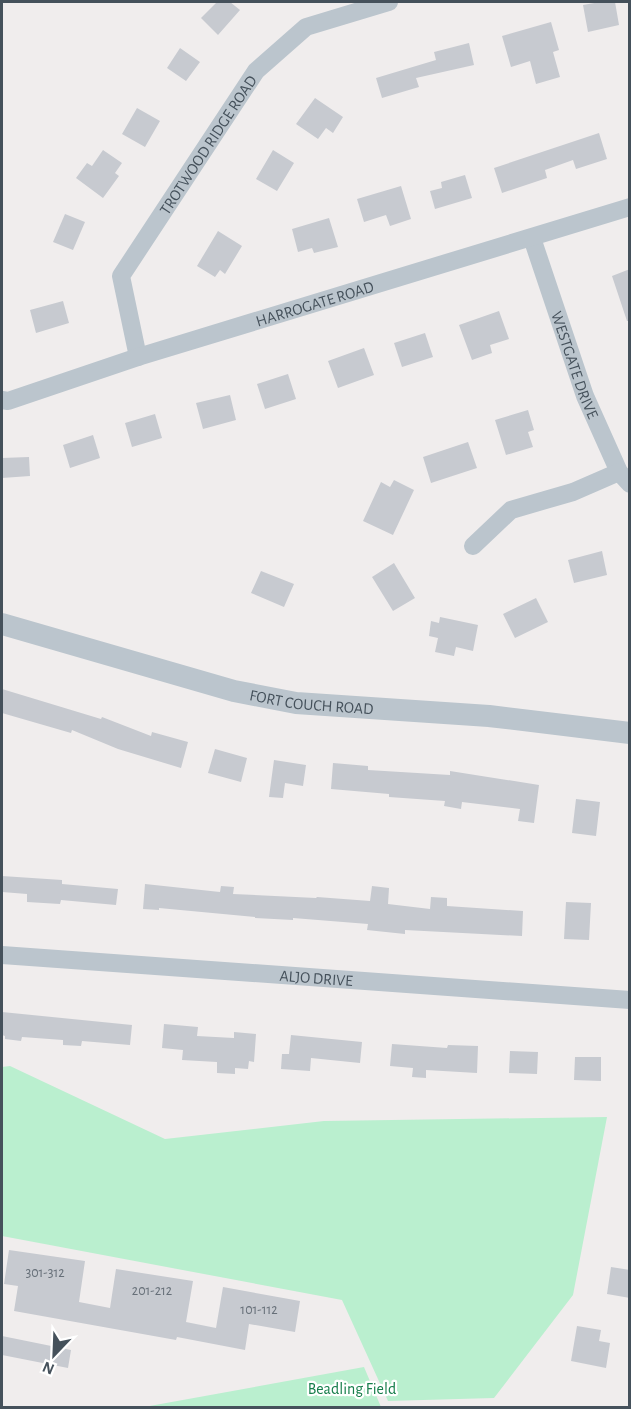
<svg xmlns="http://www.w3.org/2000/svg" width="631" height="1409" font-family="'Alegreya Sans',sans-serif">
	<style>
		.green { fill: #baefcf }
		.building { fill: #c7cad0 }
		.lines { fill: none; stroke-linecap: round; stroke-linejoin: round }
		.minor { stroke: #bbc5cd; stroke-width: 18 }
		.tertiary { stroke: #bbc5cd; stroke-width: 22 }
		.labels { text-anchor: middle; stroke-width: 4.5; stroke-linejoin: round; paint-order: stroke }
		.number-label { font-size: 14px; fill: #666f78 }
		.street-label { font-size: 16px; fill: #45515b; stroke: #fff }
		.park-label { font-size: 16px; fill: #157d4a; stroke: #fff }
	</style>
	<rect width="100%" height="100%" fill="#f0eded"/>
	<path class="green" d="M 10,1066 L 165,1139 L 324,1121 L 607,1117 L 573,1295 L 494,1398 L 388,1401 L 342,1300 L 2,1236 L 2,1067 Z
		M 364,1367 L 381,1407 L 144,1407 Z"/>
	<path class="building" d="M 217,2 L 230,2 L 240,10 L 218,35 L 201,18 Z
		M 600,2 L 615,2 L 619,25 L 588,32 L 583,5 Z
		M 551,22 L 559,50 L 553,52 L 560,77 L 536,84 L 530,61 L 511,67 L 502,36 Z
		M 469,43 L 474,65 L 416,78 L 419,87 L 382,98 L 376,78 L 436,60 L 434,52 Z
		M 180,48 L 200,62 L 186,81 L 167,68 Z
		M 315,98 L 343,117 L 333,133 L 326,128 L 318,139 L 296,124 Z
		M 137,108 L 160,121 L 145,147 L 122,134 Z
		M 599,133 L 607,159 L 576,169 L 573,160 L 545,170 L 547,178 L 502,193 L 494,168 Z
		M 103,150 L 122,163 L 115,173 L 119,176 L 103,198 L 76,178 L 87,163 L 92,166 Z
		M 273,150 L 294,163 L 277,191 L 256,179 Z
		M 465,175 L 472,198 L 435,209 L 430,191 L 442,188 L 441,182 Z
		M 401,186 L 411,219 L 390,226 L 386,215 L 364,222 L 357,199 Z
		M 65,214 L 85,222 L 73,250 L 53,242 Z
		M 329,218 L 338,247 L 314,253 L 312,248 L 298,252 L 292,229 Z
		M 218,231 L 242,246 L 225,274 L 220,270 L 215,277 L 197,266 Z
		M 630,269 L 630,321 L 627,321 L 612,276 Z
		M 63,301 L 69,323 L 36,333 L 30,310 Z
		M 499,311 L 509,339 L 490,345 L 492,353 L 472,360 L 459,325 Z
		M 425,333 L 433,357 L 402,367 L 394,343 Z
		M 364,348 L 374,375 L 338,388 L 328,361 Z
		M 288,374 L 296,399 L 265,409 L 257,384 Z
		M 230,395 L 236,420 L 203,429 L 196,403 Z
		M 528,410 L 534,430 L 528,432 L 533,447 L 506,455 L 495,420 Z
		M 155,414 L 162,438 L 132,447 L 125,423 Z
		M 93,435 L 100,458 L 70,468 L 63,445 Z
		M 468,442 L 477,468 L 431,483 L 423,457 Z
		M 29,457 L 30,476 L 2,478 L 2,458 Z
		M 394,480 L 414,490 L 393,535 L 363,521 L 381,482 L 390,487 Z
		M 602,551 L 607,575 L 574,583 L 568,560 Z
		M 394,563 L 415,598 L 393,611 L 372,577 Z
		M 261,571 L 294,584 L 284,607 L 251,593 Z
		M 536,598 L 548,622 L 515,638 L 503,614 Z
		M 440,617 L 478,625 L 473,651 L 456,647 L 454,656 L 435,652 L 438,638 L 429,636 L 431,621 L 439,623 Z
		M 2,689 L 101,719 L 102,717 L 151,736 L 152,732 L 188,742 L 181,768 L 118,749 L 72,730 L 71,733 L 2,713 Z
		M 215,749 L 247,758 L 241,782 L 208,773 Z
		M 274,760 L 306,765 L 303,786 L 285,783 L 283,798 L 269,797 Z
		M 333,763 L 368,766 L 368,770 L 450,775 L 450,771 L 539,785 L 534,823 L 518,821 L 520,809 L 462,802 L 461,809 L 444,806 L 445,801 L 389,797 L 389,794 L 331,789 Z
		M 576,799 L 600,802 L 596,836 L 572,833 Z
		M 2,876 L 62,880 L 62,884 L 118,889 L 116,905 L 61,900 L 60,904 L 27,902 L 27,894 L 2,892 Z
		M 145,884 L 220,892 L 221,886 L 234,887 L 233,894 L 316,898 L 317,897 L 370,901 L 372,886 L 389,888 L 388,904 L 430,909 L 431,897 L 447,898 L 447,906 L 523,911 L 522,936 L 405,930 L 405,934 L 367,930 L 368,924 L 293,918 L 293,920 L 255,918 L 255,917 L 159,908 L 159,910 L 143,909 Z
		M 566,902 L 591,903 L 589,940 L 564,939 Z
		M 2,1012 L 132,1025 L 130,1045 L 82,1041 L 81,1046 L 63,1045 L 63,1040 L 22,1037 L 21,1041 L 5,1039 L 5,1036 L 2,1035 Z
		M 164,1024 L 198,1027 L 197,1036 L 234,1038 L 234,1032 L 256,1034 L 254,1062 L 249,1061 L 248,1069 L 235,1068 L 235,1074 L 217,1073 L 217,1062 L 182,1060 L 183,1050 L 162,1048 Z
		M 291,1035 L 362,1042 L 360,1063 L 311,1058 L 310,1071 L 281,1069 L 282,1054 L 289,1054 Z
		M 392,1044 L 447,1048 L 448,1045 L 478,1046 L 477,1073 L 426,1070 L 426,1078 L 412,1077 L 413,1068 L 390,1066 Z
		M 510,1051 L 538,1052 L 537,1074 L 509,1073 Z
		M 575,1057 L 601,1057 L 601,1081 L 574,1080 Z
		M 9,1250 L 85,1261 L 79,1302 L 110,1308 L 116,1269 L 193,1281 L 186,1322 L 216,1328 L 223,1287 L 300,1301 L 295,1332 L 249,1324 L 245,1350 L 177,1337 L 176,1340 L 14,1311 L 18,1286 L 4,1284 Z
		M 611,1267 L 630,1270 L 630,1298 L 607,1294 Z
		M 577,1326 L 601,1330 L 599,1341 L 610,1343 L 606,1368 L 571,1361 Z
		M 2,1336 L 71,1350 L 68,1368 L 2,1355 Z"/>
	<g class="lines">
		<g class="minor">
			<path id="s1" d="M 532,238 L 585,396 L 619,472 L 630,484"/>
			<path id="s2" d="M 138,357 L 121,276 L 256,71 L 306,27 L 389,2"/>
			<path id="s3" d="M 2,400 L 8,401 L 138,357 L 630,207"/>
			<path d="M 473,546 L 511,510 L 573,492 L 619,472"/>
			<path id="s4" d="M 2,955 L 630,1000"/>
		</g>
		<path class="tertiary" id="s5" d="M 2,624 L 234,691 L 296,703 L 489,716 L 630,733"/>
	</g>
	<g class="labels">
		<g class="number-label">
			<text x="45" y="1277">301-312</text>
			<text x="152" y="1295">201-212</text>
			<text x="259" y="1314">101-112</text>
		</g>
		<g class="street-label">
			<text dy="6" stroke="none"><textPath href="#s2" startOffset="240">TROTWOOD RIDGE ROAD</textPath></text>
			<text dy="6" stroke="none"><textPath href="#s3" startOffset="328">HARROGATE ROAD</textPath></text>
			<text dy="6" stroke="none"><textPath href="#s1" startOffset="134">WESTGATE DRIVE</textPath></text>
			<text dy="6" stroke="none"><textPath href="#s5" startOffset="320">FORT COUCH ROAD</textPath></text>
			<text dy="6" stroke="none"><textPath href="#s4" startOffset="315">ALJO DRIVE</textPath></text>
		</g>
		<g class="park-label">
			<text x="352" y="1394">Beadling Field</text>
		</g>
	</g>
	<rect width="631" height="1409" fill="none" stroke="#45515b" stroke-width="6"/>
	<g transform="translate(54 1355) rotate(203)" stroke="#ffffff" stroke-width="4.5" paint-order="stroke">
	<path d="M0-4.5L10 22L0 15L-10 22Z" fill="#45515b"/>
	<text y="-9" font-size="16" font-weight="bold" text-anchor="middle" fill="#45515b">N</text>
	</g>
</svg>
